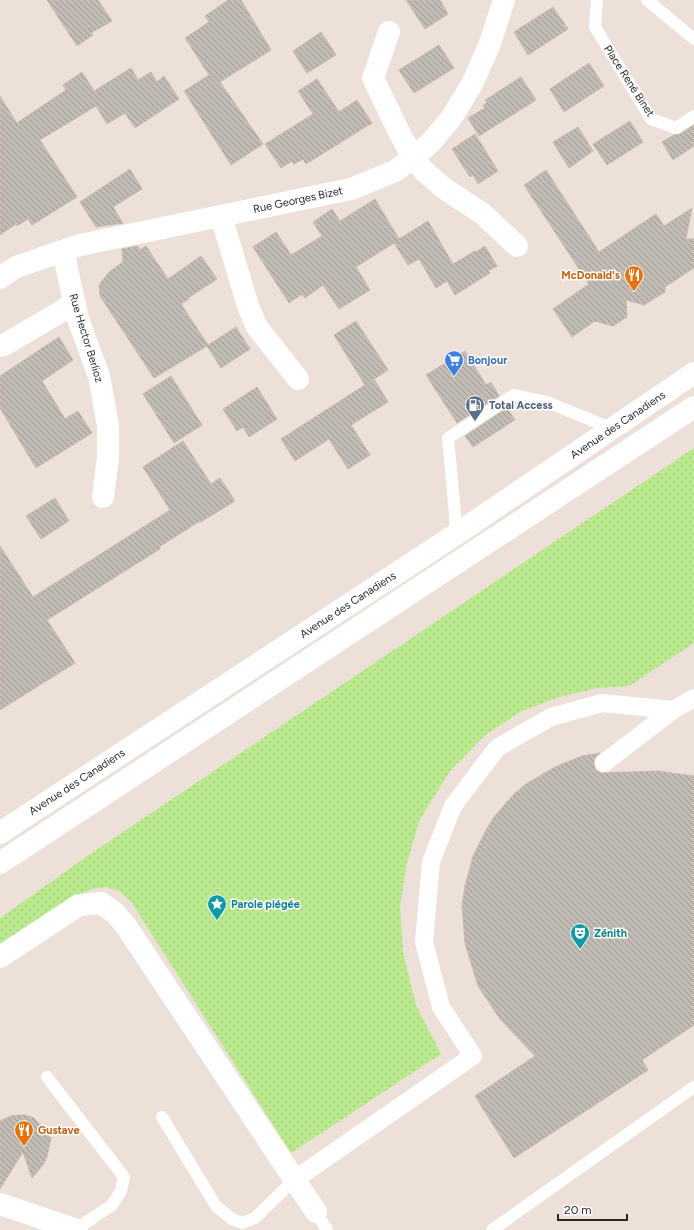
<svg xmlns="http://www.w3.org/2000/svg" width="694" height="1230" viewBox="0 0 694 1230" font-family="Figtree,sans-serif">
<defs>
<pattern id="grass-dots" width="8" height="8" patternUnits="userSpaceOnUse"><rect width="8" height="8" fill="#bbe98e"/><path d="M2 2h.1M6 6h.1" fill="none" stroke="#a1c87a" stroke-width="1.8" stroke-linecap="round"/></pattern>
<pattern id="building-back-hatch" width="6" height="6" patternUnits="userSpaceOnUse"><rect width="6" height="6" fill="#c3bcb4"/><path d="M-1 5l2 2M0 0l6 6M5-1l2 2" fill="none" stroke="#9e9992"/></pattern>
</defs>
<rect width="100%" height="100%" fill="#ece0d8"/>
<path fill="url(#grass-dots)" d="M 694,448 L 694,643 L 629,686 L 597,688 L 556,698 L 520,712 L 484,736 L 450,771 L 420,819 L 407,862 L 400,907 L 403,952 L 416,1005 L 441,1054 L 291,1153 L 132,903 L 119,891 L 105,887 L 91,889 L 74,899 L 0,947 L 0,918 L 86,857 Z"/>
<path fill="url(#building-back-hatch)" stroke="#c7bcb2" d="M 47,0 L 98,0 L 112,21 L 91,33 L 93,35 L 77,46 Z
M 228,0 L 241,0 L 271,50 L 220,82 L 263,144 L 231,165 L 184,91 L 209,75 L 185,38 L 209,22 L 205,16 Z
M 406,0 L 440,0 L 448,14 L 425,29 Z
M 553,7 L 568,29 L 528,55 L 514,32 Z
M 321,32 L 336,55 L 307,73 L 293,51 Z
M 439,45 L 454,68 L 414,93 L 399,70 Z
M 589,63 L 604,86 L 564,112 L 550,89 Z
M 131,68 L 138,80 L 151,72 L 157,82 L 164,76 L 179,99 L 135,128 L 125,113 L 107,124 L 96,106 L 40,140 L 77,197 L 32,225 L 28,219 L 17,226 L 16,224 L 0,235 L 0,96 L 17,123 L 66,90 L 63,85 L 82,72 L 94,91 Z
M 521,77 L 536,100 L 479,136 L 468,118 L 485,108 L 483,105 L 487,103 L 485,100 Z
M 317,79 L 339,112 L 357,100 L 372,123 L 306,164 L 303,159 L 294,164 L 292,161 L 281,168 L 265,144 L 313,114 L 298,91 Z
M 630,121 L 643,142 L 607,165 L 593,144 Z
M 694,125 L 694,146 L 673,160 L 662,142 L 674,135 L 680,134 Z
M 578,127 L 593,151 L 569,168 L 553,142 Z
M 475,134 L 498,171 L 478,184 L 473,175 L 470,177 L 452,149 Z
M 130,169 L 142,189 L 113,207 L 123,223 L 96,227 L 80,202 Z
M 546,170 L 599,252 L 656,214 L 664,226 L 692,208 L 686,239 L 694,239 L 694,268 L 665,287 L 665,292 L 644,305 L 626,300 L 627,317 L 613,326 L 595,321 L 572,337 L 553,309 L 589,284 L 524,185 Z
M 375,199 L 399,239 L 428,221 L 453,264 L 475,251 L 476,252 L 485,246 L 497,266 L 488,271 L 490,273 L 455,295 L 447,281 L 436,288 L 419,259 L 408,265 L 394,243 L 356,267 L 370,290 L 339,309 L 323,285 L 305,298 L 302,294 L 289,303 L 253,247 L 276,232 L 291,255 L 322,236 L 313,222 L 332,209 L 340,221 Z
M 138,246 L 140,250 L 146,246 L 168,279 L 201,256 L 217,279 L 188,298 L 189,299 L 181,304 L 208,345 L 236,327 L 250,349 L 221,368 L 207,346 L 154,378 L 100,296 L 99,285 L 109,272 L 123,262 L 122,249 Z
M 356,321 L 388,370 L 365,385 L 334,335 Z
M 59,337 L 73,360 L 42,381 L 65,419 L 78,411 L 92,433 L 36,468 L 0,408 L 0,376 Z
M 465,351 L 486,385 L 491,382 L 499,396 L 457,423 L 426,375 Z
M 171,376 L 202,425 L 174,443 L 143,394 Z
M 374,379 L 388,402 L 351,425 L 370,455 L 348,469 L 329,439 L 295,461 L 281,439 Z
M 257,387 L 277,419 L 249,437 L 243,427 L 237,431 L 223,409 Z
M 507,408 L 515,420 L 473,447 L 465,436 Z
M 183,441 L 211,484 L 220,478 L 235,501 L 201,522 L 200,521 L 159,547 L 160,549 L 47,620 L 75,663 L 0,710 L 0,546 L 33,597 L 170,510 L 143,467 Z
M 55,498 L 69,521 L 41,539 L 26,516 Z
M 600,753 L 594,759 L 594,764 L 595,769 L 600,773 L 658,771 L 694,776 L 694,1025 L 642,1060 L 648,1070 L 514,1158 L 475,1096 L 535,1056 L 500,1019 L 478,986 L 465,943 L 462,905 L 465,886 L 473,856 L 486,830 L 494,817 L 514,794 L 526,784 L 555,767 L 582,756 Z
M 18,1115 L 25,1115 L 34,1118 L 51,1138 L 47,1157 L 43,1165 L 32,1178 L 23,1152 L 0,1189 L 0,1121 L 11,1116 Z"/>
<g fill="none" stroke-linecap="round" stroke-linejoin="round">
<path stroke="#fff" stroke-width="12" d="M 597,0 L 595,27 L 651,119 L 676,128 L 694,116
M 647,0 L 694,39
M 455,535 L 455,514 L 448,438 L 514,395 L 547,402 L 613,429
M 47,1077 L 124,1177 L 121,1191 L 112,1205 L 76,1229
M 162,1117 L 216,1206 L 232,1219 L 242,1223 L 255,1218 L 294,1180
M 316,1212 L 327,1230
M 492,1230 L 694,1087"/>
<path stroke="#fff" stroke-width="18" d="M 604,763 L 673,710 L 694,698
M 294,1180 L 473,1056 L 441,1007 L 424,942 L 431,862 L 453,806 L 497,748 L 551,717 L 602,703 L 673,710"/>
<path stroke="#fff" stroke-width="22" d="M 389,32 L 373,78 L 400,134 L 413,158 L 424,171 L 445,189 L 483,214 L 517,246
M 221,216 L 248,306 L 257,327 L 298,379
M 63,251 L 78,319 L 99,376 L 108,426 L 108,458 L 103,497
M 0,278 L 16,267 L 80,245 L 351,189 L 395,171 L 413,158 L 432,141 L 452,117 L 472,84 L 489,46 L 504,0
M 0,346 L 6,344 L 75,303
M 0,957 L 79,905 L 101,903 L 115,913 L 126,926 L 316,1212
M 0,1204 L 77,1230"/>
<path stroke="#fff" stroke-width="22" d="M 0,833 L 455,535 L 694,373
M 0,863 L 694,407"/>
</g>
<defs>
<symbol id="restaurant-pin" viewBox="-11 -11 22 30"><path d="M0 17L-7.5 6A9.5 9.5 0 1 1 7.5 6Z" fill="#e8710a" stroke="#fff"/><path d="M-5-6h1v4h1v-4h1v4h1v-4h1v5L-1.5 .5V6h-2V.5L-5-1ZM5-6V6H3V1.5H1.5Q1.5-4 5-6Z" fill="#fff"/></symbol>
<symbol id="supermarket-pin" viewBox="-11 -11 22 30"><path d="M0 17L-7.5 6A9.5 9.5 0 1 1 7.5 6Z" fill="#3f7fe0" stroke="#fff"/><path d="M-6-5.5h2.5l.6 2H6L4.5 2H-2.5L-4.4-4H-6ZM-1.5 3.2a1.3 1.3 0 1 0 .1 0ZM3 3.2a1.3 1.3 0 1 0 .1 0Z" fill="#fff"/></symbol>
<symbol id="fuel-pin" viewBox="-11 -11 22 30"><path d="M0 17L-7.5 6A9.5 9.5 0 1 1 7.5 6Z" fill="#5c6f8a" stroke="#fff"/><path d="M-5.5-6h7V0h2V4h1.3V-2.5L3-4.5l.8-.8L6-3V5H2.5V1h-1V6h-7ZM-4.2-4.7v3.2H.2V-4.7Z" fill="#fff"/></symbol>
<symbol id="sight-pin" viewBox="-11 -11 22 30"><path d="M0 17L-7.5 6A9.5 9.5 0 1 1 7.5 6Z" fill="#0f9aa8" stroke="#fff"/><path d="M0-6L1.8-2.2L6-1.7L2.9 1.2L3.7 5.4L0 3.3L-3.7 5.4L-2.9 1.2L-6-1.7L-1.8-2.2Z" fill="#fff"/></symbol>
<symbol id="theatre-pin" viewBox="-11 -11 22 30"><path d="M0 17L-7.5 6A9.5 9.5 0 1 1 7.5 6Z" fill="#0f9aa8" stroke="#fff"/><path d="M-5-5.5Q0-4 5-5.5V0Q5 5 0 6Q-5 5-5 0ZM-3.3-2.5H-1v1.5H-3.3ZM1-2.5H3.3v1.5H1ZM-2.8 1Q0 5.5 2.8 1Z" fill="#fff"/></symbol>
</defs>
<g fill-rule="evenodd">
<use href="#restaurant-pin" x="623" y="264" width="22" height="30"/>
<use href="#supermarket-pin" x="443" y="349" width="22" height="30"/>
<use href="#fuel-pin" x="464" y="394" width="22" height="30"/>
<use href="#sight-pin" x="206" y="893" width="22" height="30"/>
<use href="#theatre-pin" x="569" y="922" width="22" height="30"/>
<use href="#restaurant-pin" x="13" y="1119" width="22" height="30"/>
</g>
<g text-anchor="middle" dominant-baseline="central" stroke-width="3" stroke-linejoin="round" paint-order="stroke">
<g font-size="11" fill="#282828" stroke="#fff">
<text transform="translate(629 81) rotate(57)">Place René Binet</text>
<text transform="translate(298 200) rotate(-12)">Rue Georges Bizet</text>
<text transform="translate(86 338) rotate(73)">Rue Hector Berlioz</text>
<text transform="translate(618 425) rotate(-34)">Avenue des Canadiens</text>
<text transform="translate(348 605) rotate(-33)">Avenue des Canadiens</text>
<text transform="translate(77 782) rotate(-33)">Avenue des Canadiens</text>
</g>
<g font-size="11" font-weight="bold" fill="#c56008" stroke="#fff" text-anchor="end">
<text x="620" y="275">McDonald's</text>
<text x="38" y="1130" text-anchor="start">Gustave</text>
</g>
<g font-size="11" font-weight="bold" fill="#366cbe" stroke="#fff" text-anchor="start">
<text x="468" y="360">Bonjour</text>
</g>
<g font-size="11" font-weight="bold" fill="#4e5e75" stroke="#fff" text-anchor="start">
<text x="489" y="405">Total Access</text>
</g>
<g font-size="11" font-weight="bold" fill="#0d838f" stroke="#fff" text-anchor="start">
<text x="231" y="904">Parole piégée</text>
<text x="594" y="933">Zénith</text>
</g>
</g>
<path d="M558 1214v6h69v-6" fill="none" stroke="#282828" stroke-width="2"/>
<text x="564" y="1214" font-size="12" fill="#282828" stroke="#ffffff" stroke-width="3" paint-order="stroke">20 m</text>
</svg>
